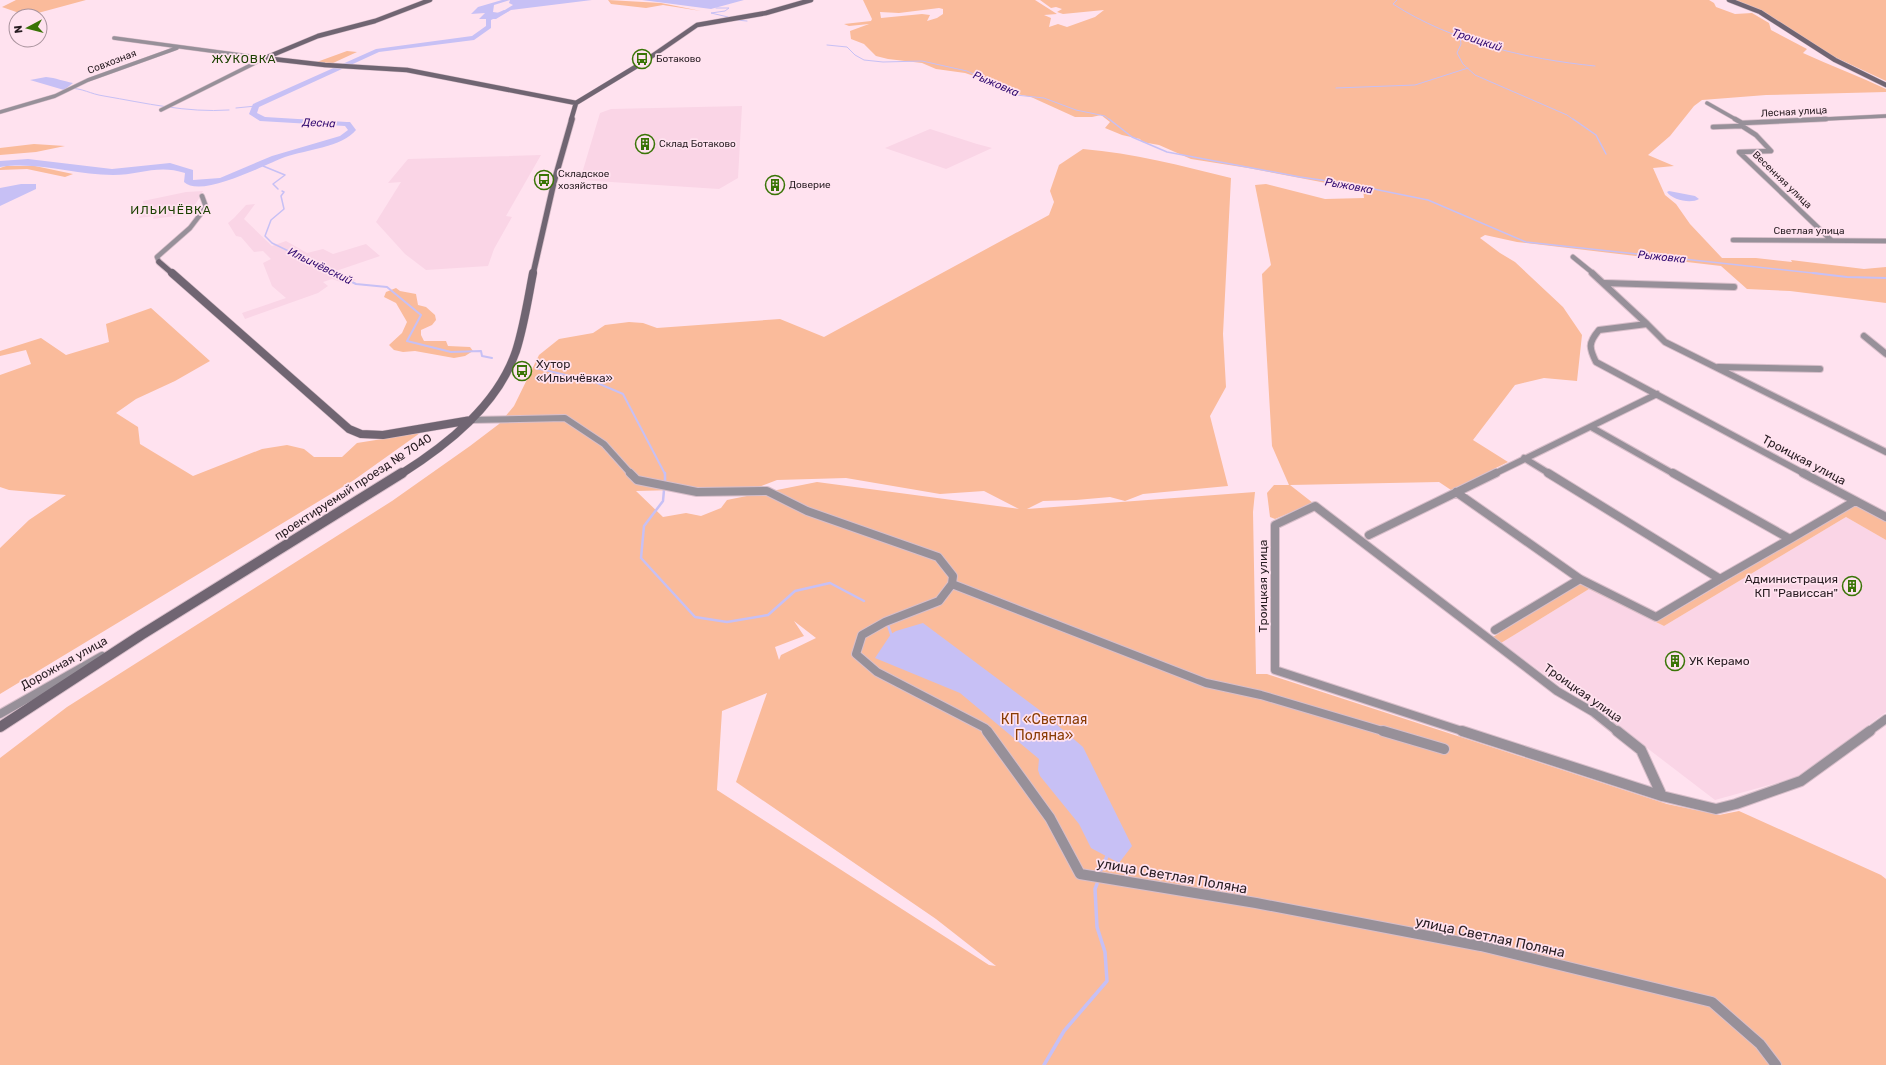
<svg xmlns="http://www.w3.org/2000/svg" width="1886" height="1065" viewBox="0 0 1886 1065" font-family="Rubik,sans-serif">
<rect width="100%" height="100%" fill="#ffe2ef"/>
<path fill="#fad5e6" d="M 742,106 L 738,178 L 719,189 L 580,180 L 600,113 L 611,109 Z
M 930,129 L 977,144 L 992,148 L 946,169 L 885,148 Z
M 541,155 L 506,216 L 512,217 L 494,249 L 488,266 L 426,270 L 405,254 L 376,222 L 401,182 L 388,183 L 408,159 Z
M 203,191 L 190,214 L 153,219 L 154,216 L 138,218 L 144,209 L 143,201 L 186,192 Z
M 255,204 L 244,219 L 272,246 L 286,241 L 307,253 L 323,249 L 333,254 L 366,244 L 380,256 L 336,271 L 356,280 L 347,284 L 332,279 L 323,282 L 328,286 L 318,293 L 245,319 L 242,313 L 286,298 L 272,286 L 263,263 L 271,259 L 263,251 L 254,252 L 241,237 L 236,236 L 228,223 L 234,218 L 246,205 Z
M 1846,517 L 1886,540 L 1886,712 L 1798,777 L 1715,800 L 1566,686 L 1562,687 L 1501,643 L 1589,589 L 1664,626 Z"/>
<path fill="#fabb9b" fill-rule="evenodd" d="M 16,0 L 86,0 L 38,13 L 22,14 L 2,7 Z
M 608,0 L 661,3 L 701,11 L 663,5 L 646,8 L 611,4 Z
M 863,0 L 1035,0 L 1057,14 L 1044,15 L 1051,18 L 1049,27 L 1058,24 L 1067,27 L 1095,17 L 1104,10 L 1063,14 L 1057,12 L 1062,9 L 1056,7 L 1051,8 L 1040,0 L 1709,0 L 1714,3 L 1716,7 L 1735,14 L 1752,13 L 1769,23 L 1771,30 L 1807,49 L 1803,53 C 1831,66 1859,76 1886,89 L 1886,92 L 1766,95 L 1702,100 L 1694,106 L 1670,136 L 1648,155 L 1674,166 L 1653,168 L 1665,195 L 1676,204 L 1690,224 L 1722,258 L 1756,258 L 1792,262 L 1791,260 L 1864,269 L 1886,267 L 1886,303 L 1790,291 L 1747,289 L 1721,266 L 1517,242 L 1485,235 L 1480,238 L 1500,253 L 1515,262 L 1563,307 L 1582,335 L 1577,381 L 1544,378 L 1515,385 L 1473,440 L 1508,462 L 1451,490 L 1439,482 L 1290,485 L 1313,503 L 1275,519 L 1270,517 L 1267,493 L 1274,485 L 1289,485 L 1272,446 L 1262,274 L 1271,265 L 1255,185 L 1266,184 L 1325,199 L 1364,198 L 1363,190 L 1248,168 L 1191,159 L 1159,145 L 1142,142 L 1140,139 L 1122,135 L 1105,128 L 1110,122 L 1101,115 L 1092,117 L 1075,117 L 1031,97 L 1012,93 L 1001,85 L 965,73 L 936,69 L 922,63 L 888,59 L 876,56 L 864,44 L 851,39 L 850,31 L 869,24 L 849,26 L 844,24 L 871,21 L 872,19 ZM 939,8 L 943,9 L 943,14 L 937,18 L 927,21 L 930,15 L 922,14 L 881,18 L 880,12 L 899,13 Z
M 1732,0 L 1886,0 L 1886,81 L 1826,53 L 1765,13 Z
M 347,51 L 357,52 L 333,63 L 314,63 Z
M 34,144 L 65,146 L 36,152 L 0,155 L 0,148 Z
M 1083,149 C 1133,153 1182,166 1231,178 L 1223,334 L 1226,387 L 1210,416 L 1228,486 L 1143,494 L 1125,501 L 1110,497 L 1076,500 L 1043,501 L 1027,509 L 1255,492 L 1253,512 L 1256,674 L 1267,674 L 1667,804 L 1719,815 L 1739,811 L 1881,875 L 1886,879 L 1886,1065 L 0,1065 L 0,758 L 67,707 L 392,501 L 470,446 L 499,424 L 514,406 L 539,355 L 559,339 L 593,333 L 605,325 L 629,322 L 643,323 L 657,328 L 780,319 L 824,337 L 1049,215 L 1054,202 L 1050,191 L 1059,165 ZM 846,478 L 940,494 L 984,491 L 1019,509 L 817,482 L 727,500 L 721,508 L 701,516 L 686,513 L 663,517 L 636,491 L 756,488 L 777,480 ZM 794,621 L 816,638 L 781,655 L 779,660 L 775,647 L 804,636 ZM 767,693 L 736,782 L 936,919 L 996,966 L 989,965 L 717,790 L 722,711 Z
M 6,166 L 35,166 L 73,174 L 65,177 L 27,169 L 0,170 L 0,168 Z
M 396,288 L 400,291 L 416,294 L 418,305 L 426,307 L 435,315 L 436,320 L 432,325 L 421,330 L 421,335 L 424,341 L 446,341 L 448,346 L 470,347 L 473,351 L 465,356 L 454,358 L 415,351 L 403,352 L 394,350 L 389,345 L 402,333 L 407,322 L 396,303 L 384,297 L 386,292 Z
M 151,308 L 210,361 L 175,381 L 136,399 L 116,413 L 138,427 L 140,444 L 193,476 L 262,449 L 287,445 L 304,449 L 314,457 L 342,457 L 357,443 L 420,433 L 354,480 L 0,694 L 0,548 L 29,520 L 66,495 L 9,490 L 0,487 L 0,375 L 31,364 L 26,350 L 0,356 L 0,351 L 41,338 L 66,355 L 109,342 L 106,324 Z
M 1855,505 L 1861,506 L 1886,520 L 1886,540 L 1846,517 L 1664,626 L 1589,589 L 1501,643 L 1493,637 L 1577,584 L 1587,585 L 1658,621 Z"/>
<path fill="#c7c0f5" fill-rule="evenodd" d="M 502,0 L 592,0 L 511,10 L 496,19 L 479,19 L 485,13 L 471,14 L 478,7 ZM 510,0 L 509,3 L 513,5 L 500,13 L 493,12 L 494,5 Z
M 642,0 L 744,0 L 711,9 Z
M 46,77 C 56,78 63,81 73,83 L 64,90 L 30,80 Z
M 21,184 L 36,184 L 36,189 L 0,206 L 0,188 Z
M 1669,191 L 1695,196 L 1699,199 C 1691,204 1672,200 1667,192 Z
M 923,623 L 1042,712 L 1083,747 L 1132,846 L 1119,863 L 1091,848 L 1079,824 L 1040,776 L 1038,770 L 1039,759 L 960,693 L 875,658 L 891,634 L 896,631 Z"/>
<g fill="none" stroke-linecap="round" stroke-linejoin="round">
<path stroke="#c7c0f5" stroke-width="1" d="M 1397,0 L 1393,4 C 1452,42 1526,59 1595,66
M 716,8 L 729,8 L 725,11 L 711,13 L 728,17
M 736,20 L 747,21
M 1460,36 L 1461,44 L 1457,53 L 1463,64 L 1475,75 L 1567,115 L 1574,120
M 827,45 L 847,47 L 855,55 L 864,60 L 883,62 L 922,61 L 967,71 L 1016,95 L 1044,98 L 1076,110 L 1105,116 L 1110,120
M 68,88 C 83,88 90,94 104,96 C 145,103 187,113 229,110
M 1336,88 L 1415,85 L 1468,68
M 236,108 L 256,106"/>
<path stroke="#c7c0f5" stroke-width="1.5" d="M 1109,119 L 1132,137 L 1167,152 L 1300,177 L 1349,184 L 1428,200 L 1526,242 L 1822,274
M 1573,119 L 1596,135 L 1606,154
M 263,164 L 263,166 L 285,175 L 273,184 L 278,189
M 282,191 L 284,192 L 281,196 L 284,209 L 271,220 L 265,236 L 272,243 L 336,274"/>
<path stroke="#c7c0f5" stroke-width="2" d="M 334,273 L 356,284 L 387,287 L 421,315 L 407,341 L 451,352 L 481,351 L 482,356 L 492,358
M 1813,273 L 1847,277 L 1886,278
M 536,368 L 595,382 L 623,394 L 665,474"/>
<path stroke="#c7c0f5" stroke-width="2.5" d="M 665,473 L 665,482
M 664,490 L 663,501 L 644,526 L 641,558 L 695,617 L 727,622 L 768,615 L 795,591 L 830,583 L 864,601
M 888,625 L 891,634"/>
<path stroke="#c7c0f5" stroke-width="3.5" d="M 1101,870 L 1107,856
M 1044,1065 L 1064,1031 L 1107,981 L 1105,952 L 1097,927 L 1095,889 L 1097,884"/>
<path fill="#c7c0f5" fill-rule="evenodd" d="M 504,10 L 509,11 L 491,20 L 491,28 L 474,40 L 379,52 L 259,107 L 257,113 L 265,117 L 347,122 L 350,122 L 356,130 C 342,147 306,150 285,157 C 266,164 201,199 184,182 L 185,173 C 158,164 140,175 113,175 C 74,175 39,161 0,167 L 0,161 L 28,159 L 112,169 L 170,163 L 193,170 L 193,180 L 220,178 L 272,156 L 340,136 L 348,130 L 345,126 L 260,121 L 249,114 L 253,104 L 376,49 L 472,36 L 486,26 L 486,18 Z"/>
<defs>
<path id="street-far4" d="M 114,38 L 264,58
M 1707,103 L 1737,120
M 161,110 L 263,59
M 0,112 L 55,96 L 88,80 L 177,48
M 1805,120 L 1886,116"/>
<path id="street-far3" d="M 1735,119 L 1742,123 L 1826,119
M 1713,127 L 1742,126 L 1756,135 L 1771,151 L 1739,152 L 1831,240
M 1733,240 L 1886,241
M 1573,257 L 1594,274
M 159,262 L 157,257 L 190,228 L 206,207 L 202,196"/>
<path id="street-far2" d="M 1592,273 L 1647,324
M 1604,283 L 1734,287
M 1864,336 L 1886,354
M 1718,367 L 1820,369
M 471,420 L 565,418 L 604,444 L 631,474
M 1591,427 L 1674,474
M 1524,458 L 1550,474
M 1494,474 L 1657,394
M 1805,474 L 1596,362 C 1589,348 1588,343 1599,330 L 1647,324 L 1665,342 L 1886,452"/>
<path id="street-far1" d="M 630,473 L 637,480 L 697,492 L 767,491 L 807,511 L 938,557 L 953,576 L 952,584 L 939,601 L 885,622 L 862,635 L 856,654 L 877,672 L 985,728 L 988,732
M 1673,473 L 1790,539 L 1720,579
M 1803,473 L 1886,517
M 1456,492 L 1580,579 L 1656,617 L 1720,579 L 1548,473
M 1369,535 L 1496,473
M 1790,539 L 1855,501
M 952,584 L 1206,683 L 1261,695 L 1386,732
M 1495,630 L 1580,579
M 0,714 L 102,656
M 1465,732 L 1275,670 L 1275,525 L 1315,506 L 1557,691 L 1593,712 L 1618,732
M 1868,732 L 1886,719"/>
<path id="street" d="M 987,731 L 1050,818 L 1080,874 L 1256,903 L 1481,946 L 1712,1002 L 1760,1044 L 1776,1065
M 1383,731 L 1444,749
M 1462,731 L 1662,796 L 1641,750 L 1617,731
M 1662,796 L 1716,809 L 1736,804 L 1801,781 L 1870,731"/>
<path id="secondary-far3" d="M 1729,0 L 1760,12 L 1835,60 L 1886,85
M 264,58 L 325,65 L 407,70 L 576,103
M 265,58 L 318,36 L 375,21 L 430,0
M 576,103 L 642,63 L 697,25 L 766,13 L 811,0
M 571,120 L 576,103"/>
<path id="secondary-far2" d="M 159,262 L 173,274
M 533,274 L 554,182 L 572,119"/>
<path id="secondary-far1" d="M 172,273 L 349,429 L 361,434 L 383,435 L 471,420
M 401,474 C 447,445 498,405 516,351 C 524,326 528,299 533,273"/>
<path id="secondary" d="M 0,727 L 141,635 L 402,473"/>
</defs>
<use href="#street-far4" stroke="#d8beca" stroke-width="4.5"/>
<use href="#street-far3" stroke="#d8beca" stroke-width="6"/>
<use href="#street-far2" stroke="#d8beca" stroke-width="8"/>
<use href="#street-far1" stroke="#d8beca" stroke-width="10"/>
<use href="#street" stroke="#d8beca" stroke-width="12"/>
<use href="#secondary-far3" stroke="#d8beca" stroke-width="5.5"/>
<use href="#secondary-far2" stroke="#d8beca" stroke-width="7"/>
<use href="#secondary-far1" stroke="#d8beca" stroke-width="9"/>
<use href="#secondary" stroke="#d8beca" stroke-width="12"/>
<use href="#street-far4" stroke="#979099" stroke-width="3.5"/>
<use href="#street-far3" stroke="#979099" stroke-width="4.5"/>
<use href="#street-far2" stroke="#979099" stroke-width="6"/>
<use href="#street-far1" stroke="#979099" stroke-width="8"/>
<use href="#street" stroke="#979099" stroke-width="10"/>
<use href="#secondary-far3" stroke="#706572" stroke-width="4.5"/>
<use href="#secondary-far2" stroke="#706572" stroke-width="5.5"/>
<use href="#secondary-far1" stroke="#706572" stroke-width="8"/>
<use href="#secondary" stroke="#706572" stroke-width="10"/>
</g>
<defs>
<symbol id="bus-ring" viewBox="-11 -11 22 22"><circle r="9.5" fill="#ffe2ef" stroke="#397406" stroke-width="1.5"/><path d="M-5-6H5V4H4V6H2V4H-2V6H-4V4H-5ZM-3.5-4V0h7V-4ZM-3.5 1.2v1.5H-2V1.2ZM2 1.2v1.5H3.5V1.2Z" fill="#397406"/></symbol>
<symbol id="building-ring" viewBox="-11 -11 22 22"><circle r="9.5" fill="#ffe2ef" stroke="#397406" stroke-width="1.5"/><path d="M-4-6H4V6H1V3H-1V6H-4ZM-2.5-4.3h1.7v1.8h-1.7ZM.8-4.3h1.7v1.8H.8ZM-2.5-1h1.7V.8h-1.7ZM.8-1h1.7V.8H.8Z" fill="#397406"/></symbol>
</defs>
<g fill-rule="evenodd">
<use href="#bus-ring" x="631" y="48" width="22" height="22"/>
<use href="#building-ring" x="634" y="133" width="22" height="22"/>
<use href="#bus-ring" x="533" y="169" width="22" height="22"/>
<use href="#building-ring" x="764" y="174" width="22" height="22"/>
<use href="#bus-ring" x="511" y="360" width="22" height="22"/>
<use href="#building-ring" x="1841" y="575" width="22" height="22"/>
<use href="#building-ring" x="1664" y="650" width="22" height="22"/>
</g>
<g text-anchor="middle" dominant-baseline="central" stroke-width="3.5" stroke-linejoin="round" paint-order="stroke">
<g font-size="10" fill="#271c21" stroke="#ffe2ef" text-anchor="start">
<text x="656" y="59">Ботаково</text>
<text x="659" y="144">Склад Ботаково</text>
<text x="558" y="174">Складское<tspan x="558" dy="12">хозяйство</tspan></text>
<text x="789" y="185">Доверие</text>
</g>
<g font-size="10" fill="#271c21" stroke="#ffe2ef">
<text transform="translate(112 62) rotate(-21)">Совхозная</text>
<text transform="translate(1794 112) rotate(-3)">Лесная улица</text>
<text transform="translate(1782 180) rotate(44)">Весенняя улица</text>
<text x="1809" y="231">Светлая улица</text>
</g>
<g font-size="11" font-style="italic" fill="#310a70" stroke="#ffe2ef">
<text transform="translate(1477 40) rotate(18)">Троицкий</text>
<text transform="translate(996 84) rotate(23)">Рыжовка</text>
<text transform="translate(319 123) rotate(3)">Десна</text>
<text transform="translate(1349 186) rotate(10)">Рыжовка</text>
<text transform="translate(1662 257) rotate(6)">Рыжовка</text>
<text transform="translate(320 266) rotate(26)">Ильичёвский</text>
</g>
<g font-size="12" letter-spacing="1" fill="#1b4000" stroke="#ffe2ef">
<text x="244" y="59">ЖУКОВКА</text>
<text x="171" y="210">ИЛЬИЧЁВКА</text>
</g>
<g font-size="12" fill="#271c21" stroke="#ffe2ef" text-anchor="start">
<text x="536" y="364">Хутор<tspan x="536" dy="14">«Ильичёвка»</tspan></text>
<text x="1838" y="579" text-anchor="end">Администрация<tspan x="1838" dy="14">КП "Рависсан"</tspan></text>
<text x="1689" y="661">УК Керамо</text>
</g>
<g font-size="12" fill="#271c21" stroke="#ffe2ef">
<text transform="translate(1804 460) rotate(28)">Троицкая улица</text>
<text transform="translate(353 487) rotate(-33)">проектируемый проезд № 7040</text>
<text transform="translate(1263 586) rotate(-90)">Троицкая улица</text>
<text transform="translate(64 663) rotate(-29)">Дорожная улица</text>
<text transform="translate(1583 693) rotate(35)">Троицкая улица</text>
</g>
<g font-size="14" fill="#8a3c03" stroke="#ffe2ef">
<text x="1044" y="719">КП «Светлая<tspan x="1044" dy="16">Поляна»</tspan></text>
</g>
<g font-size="14" fill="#271c21" stroke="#ffe2ef">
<text transform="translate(1172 876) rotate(10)">улица Светлая Поляна</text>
<text transform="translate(1490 937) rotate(12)">улица Светлая Поляна</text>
</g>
</g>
<g transform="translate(28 28) rotate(263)"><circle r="19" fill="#ffe2ef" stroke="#a9939d"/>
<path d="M0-3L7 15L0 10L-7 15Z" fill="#397406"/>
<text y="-6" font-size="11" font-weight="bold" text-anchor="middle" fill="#271c21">N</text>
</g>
</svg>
